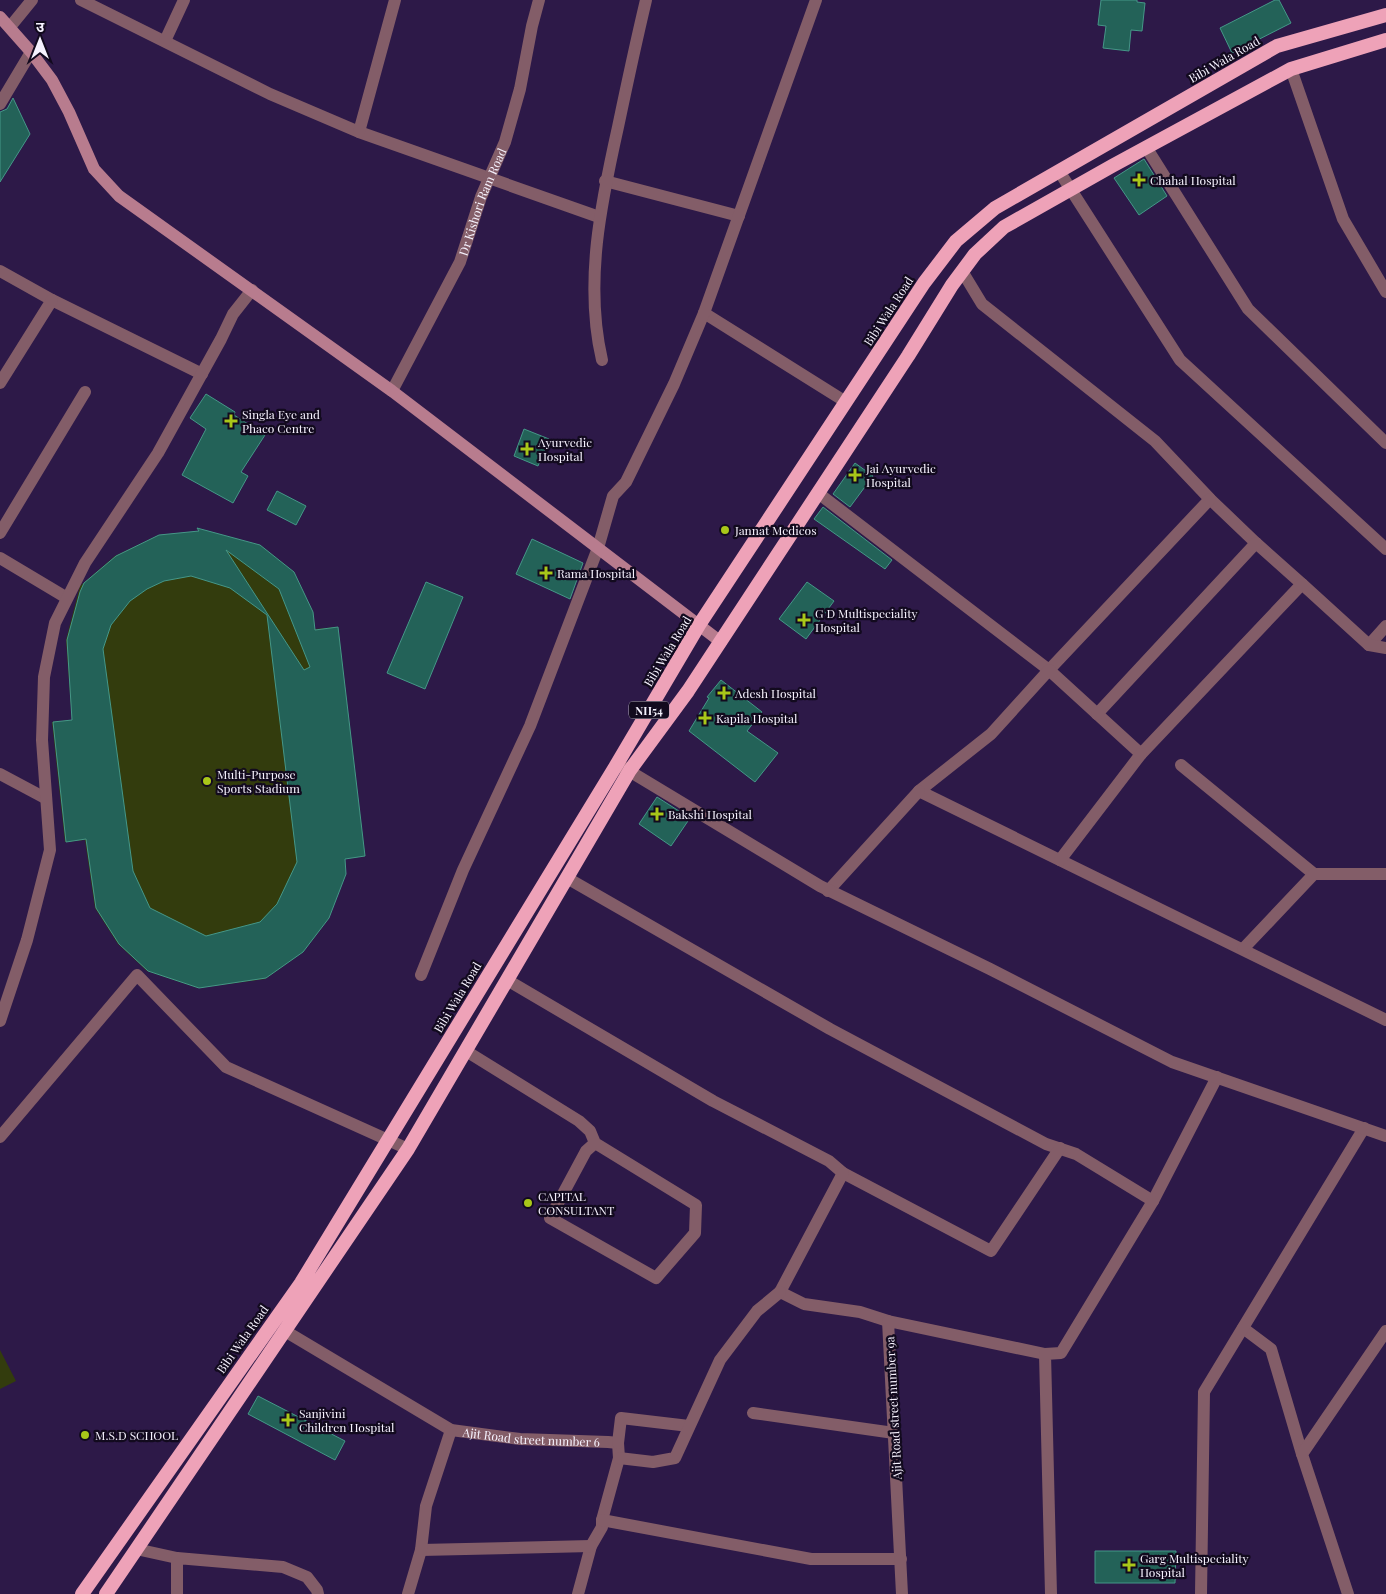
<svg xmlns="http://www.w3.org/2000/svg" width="1386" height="1594" viewBox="0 0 1386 1594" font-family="'Playfair Display','Noto Sans Devanagari',serif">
<rect width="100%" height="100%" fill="#2d1948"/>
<path fill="#333c0d" d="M 206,531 L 260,545 L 294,572 L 313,612 L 315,629 L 338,627 L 365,856 L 345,859 L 329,918 L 303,952 L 265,979 L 198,988 L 147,971 L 118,944 L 95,908 L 85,840 L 65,842 L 52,722 L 72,720 L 66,640 L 80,586 L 115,556 L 159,535 Z
M 0,1350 L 16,1381 L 0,1389 Z"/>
<path fill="#236258" stroke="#459788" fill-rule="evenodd" d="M 1101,0 L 1137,0 L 1137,2 L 1145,3 L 1142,31 L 1131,30 L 1129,51 L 1103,48 L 1106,26 L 1098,25 Z
M 1275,0 L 1279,0 L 1291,23 L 1232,53 L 1220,28 Z
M 13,98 L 30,134 L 0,182 L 0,112 L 7,109 Z
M 1144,159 L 1167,196 L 1139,215 L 1114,178 Z
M 206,394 L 235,412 L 234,415 L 265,435 L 241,472 L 248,476 L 233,503 L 182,475 L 206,429 L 190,418 Z
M 524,429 L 549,439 L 538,466 L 514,456 Z
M 855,463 L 873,476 L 850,507 L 833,494 Z
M 277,491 L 306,506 L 296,525 L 267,510 Z
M 823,507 L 892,560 L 885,569 L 814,519 Z
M 197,528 L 260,545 L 294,572 L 313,612 L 315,630 L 338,627 L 365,856 L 345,859 L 346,874 L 329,918 L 303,952 L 266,978 L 199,988 L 148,971 L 119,944 L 96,908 L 86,839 L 66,842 L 53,722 L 72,720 L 67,640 L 80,592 L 84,583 L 116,556 L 159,535 L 199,531 ZM 226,550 L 279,589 L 310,667 L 304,670 ZM 191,576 L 230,588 L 267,615 L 297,862 L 277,904 L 260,922 L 206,936 L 150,908 L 133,871 L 103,649 L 111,625 L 130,601 L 147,589 L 164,581 Z
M 532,539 L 583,563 L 570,599 L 516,574 Z
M 426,582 L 463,597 L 425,689 L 387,673 Z
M 807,582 L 834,601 L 806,639 L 779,619 Z
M 721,680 L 762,712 L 747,731 L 778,753 L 755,782 L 689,731 L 709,698 L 707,697 Z
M 657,797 L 690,818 L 671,846 L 639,824 Z
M 258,1396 L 345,1441 L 335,1460 L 248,1414 Z
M 1095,1551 L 1176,1551 L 1175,1583 L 1095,1583 Z"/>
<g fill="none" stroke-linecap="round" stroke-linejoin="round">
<g stroke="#835d68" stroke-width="12">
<path d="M 81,0 L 270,94 L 359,132 L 599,217"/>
<path d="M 10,27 L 32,0"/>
<path d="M 165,41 L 184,0"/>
<path d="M 1291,69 L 1343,219 L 1386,292"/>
<path d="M 0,104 L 31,52"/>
<path d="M 359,132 L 395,0"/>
<path d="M 1146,147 L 1248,309 L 1386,443"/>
<path d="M 1059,171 L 1180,360 L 1386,549"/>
<path d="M 605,181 L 739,216"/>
<path d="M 0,271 L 52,300 L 202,374"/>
<path d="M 962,271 L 982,304 L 1155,441 L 1210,499 L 1256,543 L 1302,584"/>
<path d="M 704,313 L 846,402"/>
<path d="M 602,360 C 584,283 601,203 618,127 C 627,84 636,42 646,0"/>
<path d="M 0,383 L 52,300"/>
<path d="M 818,493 L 1049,670 L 1210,499"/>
<path d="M 0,533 L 85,392"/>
<path d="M 0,558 L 67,598"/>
<path d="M 1369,645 L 1386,626"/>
<path d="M 1386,648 L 1369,645 L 1302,584 L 1141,754 L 1049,670 L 991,734 L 919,791 L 1386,1020"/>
<path d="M 1097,714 L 1256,543"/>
<path d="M 1181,765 L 1314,874"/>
<path d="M 0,774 L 45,798"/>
<path d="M 1060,860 L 1141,754"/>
<path d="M 567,878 L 830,1029 L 1046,1144 L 1076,1154 L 1153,1201"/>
<path d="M 828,891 L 919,791"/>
<path d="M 1243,949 L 1314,874 L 1386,874"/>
<path d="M 421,975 L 463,870 L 530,726 L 598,548 L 613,496 L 626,482 L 674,384 L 704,313 L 816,0"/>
<path d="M 507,980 L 713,1101 L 829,1161 L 843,1173 L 991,1251 L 1060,1148"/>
<path d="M 0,1021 L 27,940 L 50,850 L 42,740 L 44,677 L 55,623 L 85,563 L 158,453 L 221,339 L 233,314 L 252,290"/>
<path d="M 466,1051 L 579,1121 L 590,1131 L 595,1143 L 586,1151 L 550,1218 L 656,1278 L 695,1233 L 696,1205 L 595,1143"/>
<path d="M 0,1137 L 137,975 L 226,1067 L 408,1149"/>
<path d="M 843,1173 L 780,1292 L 804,1304 L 860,1312 L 888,1321"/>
<path d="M 1243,1328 L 1271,1349 L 1302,1454"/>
<path id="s1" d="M 285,1331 L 451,1430 L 520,1439 L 608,1442 L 618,1443 L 619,1458 L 602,1520 L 602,1527 L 591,1546 L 578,1594"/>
<path d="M 753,1413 L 894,1433"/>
<path d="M 618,1443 L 621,1418 L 689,1426"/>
<path d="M 619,1458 L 653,1462 L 675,1458 L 720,1360 L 757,1311 L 780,1292"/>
<path d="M 602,1520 L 811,1559 L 901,1559"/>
<path d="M 136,1549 L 177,1558"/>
<path d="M 421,1550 L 591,1546"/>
<path d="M 177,1594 L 177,1558 L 283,1567 L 307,1577 L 317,1590 L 318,1594"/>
<path d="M 408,1594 L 421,1550 L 426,1506 L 451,1430"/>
<path d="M 902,1594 L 888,1321 L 1045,1354"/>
<path d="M 1051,1594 L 1045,1354 L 1061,1353 L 1153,1201 L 1217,1077"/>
<path d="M 1201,1594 L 1204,1392 L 1364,1128"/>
<path d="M 1348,1594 L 1302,1454 L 1386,1331"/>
</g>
<g stroke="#835d68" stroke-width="12">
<path id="s2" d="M 392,391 L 460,262 L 481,197 L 505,142 L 520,89 L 532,26 L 539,0"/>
<path d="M 621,766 L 820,886 L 990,969 L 1172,1062 L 1386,1136"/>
</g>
<path stroke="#b87c8e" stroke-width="12" d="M 0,17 L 31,52 L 52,80 L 69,112 L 94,169 L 119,196 L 392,391 L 721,642"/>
<path stroke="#eea2b8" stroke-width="14" d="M 82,1594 L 301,1283 L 617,764 L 699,625 L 924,283 L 956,241 L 995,208 L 1277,46 L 1386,15
M 106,1594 L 408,1149 L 630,770 L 688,691 L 908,356 L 952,285 L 975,254 L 1004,227 L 1112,166 L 1291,69 L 1386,40"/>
</g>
<g fill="#a9c719" stroke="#120a1e" stroke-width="2">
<path d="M1136.5 172.5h5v5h5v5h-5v5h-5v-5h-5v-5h5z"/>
<path d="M228.5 413.5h5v5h5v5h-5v5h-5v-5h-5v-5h5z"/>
<path d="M524.5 441.5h5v5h5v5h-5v5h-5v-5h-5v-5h5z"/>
<path d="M852.5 467.5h5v5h5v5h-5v5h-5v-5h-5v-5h5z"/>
<circle cx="725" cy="530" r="5"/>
<path d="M543.5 565.5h5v5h5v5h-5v5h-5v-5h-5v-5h5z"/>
<path d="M801.5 612.5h5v5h5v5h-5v5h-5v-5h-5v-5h5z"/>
<path d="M721.5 685.5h5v5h5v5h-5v5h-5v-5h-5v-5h5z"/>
<path d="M702.5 710.5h5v5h5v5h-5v5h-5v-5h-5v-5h5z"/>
<circle cx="207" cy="781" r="5"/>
<path d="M654.5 806.5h5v5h5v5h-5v5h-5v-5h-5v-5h5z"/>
<circle cx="528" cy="1203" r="5"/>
<path d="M285.5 1412.5h5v5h5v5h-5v5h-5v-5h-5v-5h5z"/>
<circle cx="85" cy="1435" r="5"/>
<path d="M1126.5 1557.5h5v5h5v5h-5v5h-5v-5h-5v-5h5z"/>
</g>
<g text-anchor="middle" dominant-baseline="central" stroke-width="4.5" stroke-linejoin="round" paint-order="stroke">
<rect fill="#120a1e" stroke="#b2acbb" stroke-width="1" x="629" y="701.5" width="40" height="17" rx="4"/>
<g font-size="11" font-weight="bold" fill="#f6f2fe">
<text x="649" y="710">NH54</text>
</g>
<g font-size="12" fill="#f6f2fe" stroke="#120a1e">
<text transform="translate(1224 59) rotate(-30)">Bibi Wala Road</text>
<text stroke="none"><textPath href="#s2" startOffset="210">Dr Kishori Ram Road</textPath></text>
<text transform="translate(888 311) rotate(-57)">Bibi Wala Road</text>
<text transform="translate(667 651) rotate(-59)">Bibi Wala Road</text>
<text transform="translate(457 997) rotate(-59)">Bibi Wala Road</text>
<text transform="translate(242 1339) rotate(-55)">Bibi Wala Road</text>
<text transform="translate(893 1408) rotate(-93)">Ajit Road street number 9a</text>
<text stroke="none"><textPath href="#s1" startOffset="274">Ajit Road street number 6</textPath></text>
</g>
<g font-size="12" fill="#f6f2fe" stroke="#120a1e" text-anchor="start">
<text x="1150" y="180">Chahal Hospital</text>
<text x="242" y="414">Singla Eye and<tspan x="242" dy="14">Phaco Centre</tspan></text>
<text x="538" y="442">Ayurvedic<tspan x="538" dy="14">Hospital</tspan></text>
<text x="866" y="468">Jai Ayurvedic<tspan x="866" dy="14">Hospital</tspan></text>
<text x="735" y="530">Jannat Medicos</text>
<text x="557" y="573">Rama Hospital</text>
<text x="815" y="613">G D Multispeciality<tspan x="815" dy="14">Hospital</tspan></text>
<text x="735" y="693">Adesh Hospital</text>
<text x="716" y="718">Kapila Hospital</text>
<text x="217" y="774">Multi-Purpose<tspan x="217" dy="14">Sports Stadium</tspan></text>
<text x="668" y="814">Bakshi Hospital</text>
<text x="538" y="1196">CAPITAL<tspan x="538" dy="14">CONSULTANT</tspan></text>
<text x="299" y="1413">Sanjivini<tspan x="299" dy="14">Children Hospital</tspan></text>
<text x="95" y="1435">M.S.D SCHOOL</text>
<text x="1140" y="1558">Garg Multispeciality<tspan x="1140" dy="14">Hospital</tspan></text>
</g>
</g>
<g transform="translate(40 40)" stroke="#120a1e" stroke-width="4" paint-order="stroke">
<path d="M0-4L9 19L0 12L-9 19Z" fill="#f6f2fe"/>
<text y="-8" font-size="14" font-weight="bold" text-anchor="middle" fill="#f6f2fe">उ</text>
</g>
</svg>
